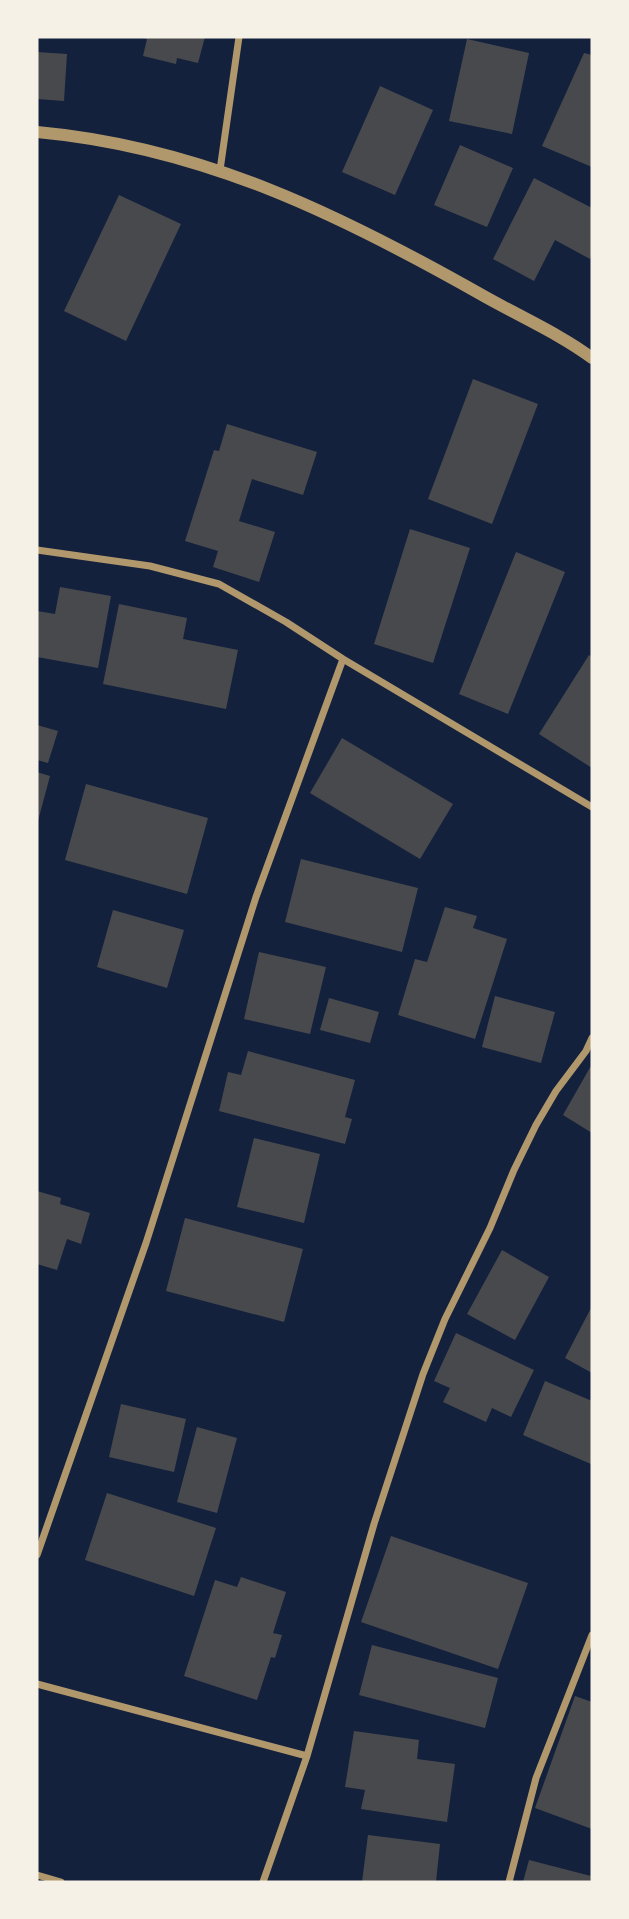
<svg xmlns="http://www.w3.org/2000/svg" width="629" height="1919" viewBox="0 0 629 1919" font-family="'Fira Sans Condensed',sans-serif">
<rect width="100%" height="100%" fill="#14213d"/>
<path fill="#48494c" d="M 142,37 L 205,37 L 198,63 L 177,58 L 176,64 L 143,56 L 147,39 Z
M 467,39 L 529,53 L 512,134 L 449,121 Z
M 37,52 L 67,54 L 64,101 L 37,99 Z
M 584,53 L 592,55 L 592,167 L 542,146 Z
M 380,86 L 433,110 L 395,195 L 342,172 Z
M 460,145 L 513,168 L 487,227 L 434,205 Z
M 534,178 L 592,208 L 592,254 L 590,259 L 555,240 L 534,281 L 493,259 Z
M 119,195 L 181,224 L 126,341 L 64,311 Z
M 473,379 L 538,404 L 492,524 L 428,499 Z
M 227,424 L 317,452 L 303,495 L 252,479 L 239,521 L 275,532 L 259,582 L 213,567 L 218,551 L 185,541 L 214,450 L 219,451 Z
M 410,529 L 470,548 L 433,663 L 374,644 Z
M 516,552 L 565,572 L 508,714 L 459,694 Z
M 60,587 L 111,596 L 98,668 L 37,657 L 37,611 L 55,614 Z
M 119,604 L 187,618 L 183,639 L 238,650 L 226,709 L 103,684 Z
M 589,655 L 592,657 L 592,768 L 539,734 Z
M 37,725 L 58,731 L 48,763 L 37,760 Z
M 342,738 L 453,804 L 420,859 L 310,793 Z
M 37,772 L 50,776 L 38,821 L 37,821 Z
M 86,784 L 208,818 L 187,894 L 65,860 Z
M 301,859 L 418,888 L 402,952 L 285,922 Z
M 445,907 L 477,916 L 473,928 L 507,939 L 475,1039 L 398,1015 L 415,959 L 427,962 Z
M 113,910 L 184,930 L 167,988 L 97,967 Z
M 259,952 L 326,967 L 310,1034 L 244,1019 Z
M 495,996 L 555,1012 L 541,1063 L 482,1047 Z
M 329,998 L 379,1012 L 370,1043 L 320,1030 Z
M 248,1051 L 355,1080 L 345,1117 L 352,1119 L 345,1144 L 219,1111 L 228,1072 L 241,1075 Z
M 592,1064 L 592,1133 L 563,1115 Z
M 254,1138 L 320,1154 L 304,1223 L 237,1207 Z
M 37,1191 L 61,1198 L 60,1204 L 90,1213 L 81,1244 L 67,1239 L 57,1270 L 37,1264 Z
M 185,1218 L 303,1249 L 284,1322 L 166,1291 Z
M 502,1250 L 549,1277 L 515,1340 L 467,1314 Z
M 592,1306 L 592,1373 L 565,1358 Z
M 456,1333 L 534,1370 L 511,1417 L 492,1408 L 486,1422 L 443,1402 L 450,1388 L 434,1381 Z
M 545,1381 L 592,1401 L 591,1464 L 523,1435 Z
M 121,1404 L 186,1419 L 174,1472 L 109,1457 Z
M 197,1427 L 237,1438 L 217,1513 L 177,1502 Z
M 107,1493 L 216,1528 L 194,1596 L 85,1560 Z
M 391,1536 L 528,1583 L 498,1669 L 361,1622 Z
M 241,1577 L 286,1592 L 273,1633 L 282,1635 L 275,1658 L 271,1657 L 257,1700 L 184,1676 L 215,1580 L 237,1587 Z
M 372,1645 L 498,1678 L 485,1728 L 359,1695 Z
M 575,1696 L 592,1702 L 592,1829 L 535,1808 Z
M 354,1731 L 419,1740 L 417,1759 L 455,1764 L 447,1822 L 361,1809 L 365,1790 L 345,1787 Z
M 368,1835 L 440,1844 L 436,1882 L 362,1882 Z
M 529,1860 L 591,1876 L 590,1882 L 523,1882 Z"/>
<g fill="none" stroke-linecap="round" stroke-linejoin="round">
<path stroke="#b1986c" stroke-width="7" d="M 220,170 L 239,37
M 37,550 L 150,566 L 219,584 L 286,622 L 343,659 L 592,807
M 37,1555 L 146,1243 L 256,897 L 343,659
M 37,1684 L 307,1756
M 37,1875 L 61,1882
M 263,1882 L 307,1756 L 374,1524 L 423,1374 L 445,1319 L 490,1228 L 514,1170 L 536,1125 L 556,1091 L 586,1051 L 592,1038
M 509,1882 L 536,1778 L 592,1635"/>
<path stroke="#b1986c" stroke-width="12" d="M 37,132 C 202,147 339,214 482,295 C 517,315 560,334 592,358"/>
</g>
<rect width="629" height="1919" fill="none" stroke="#f6f1e7" stroke-width="77"/>
</svg>
